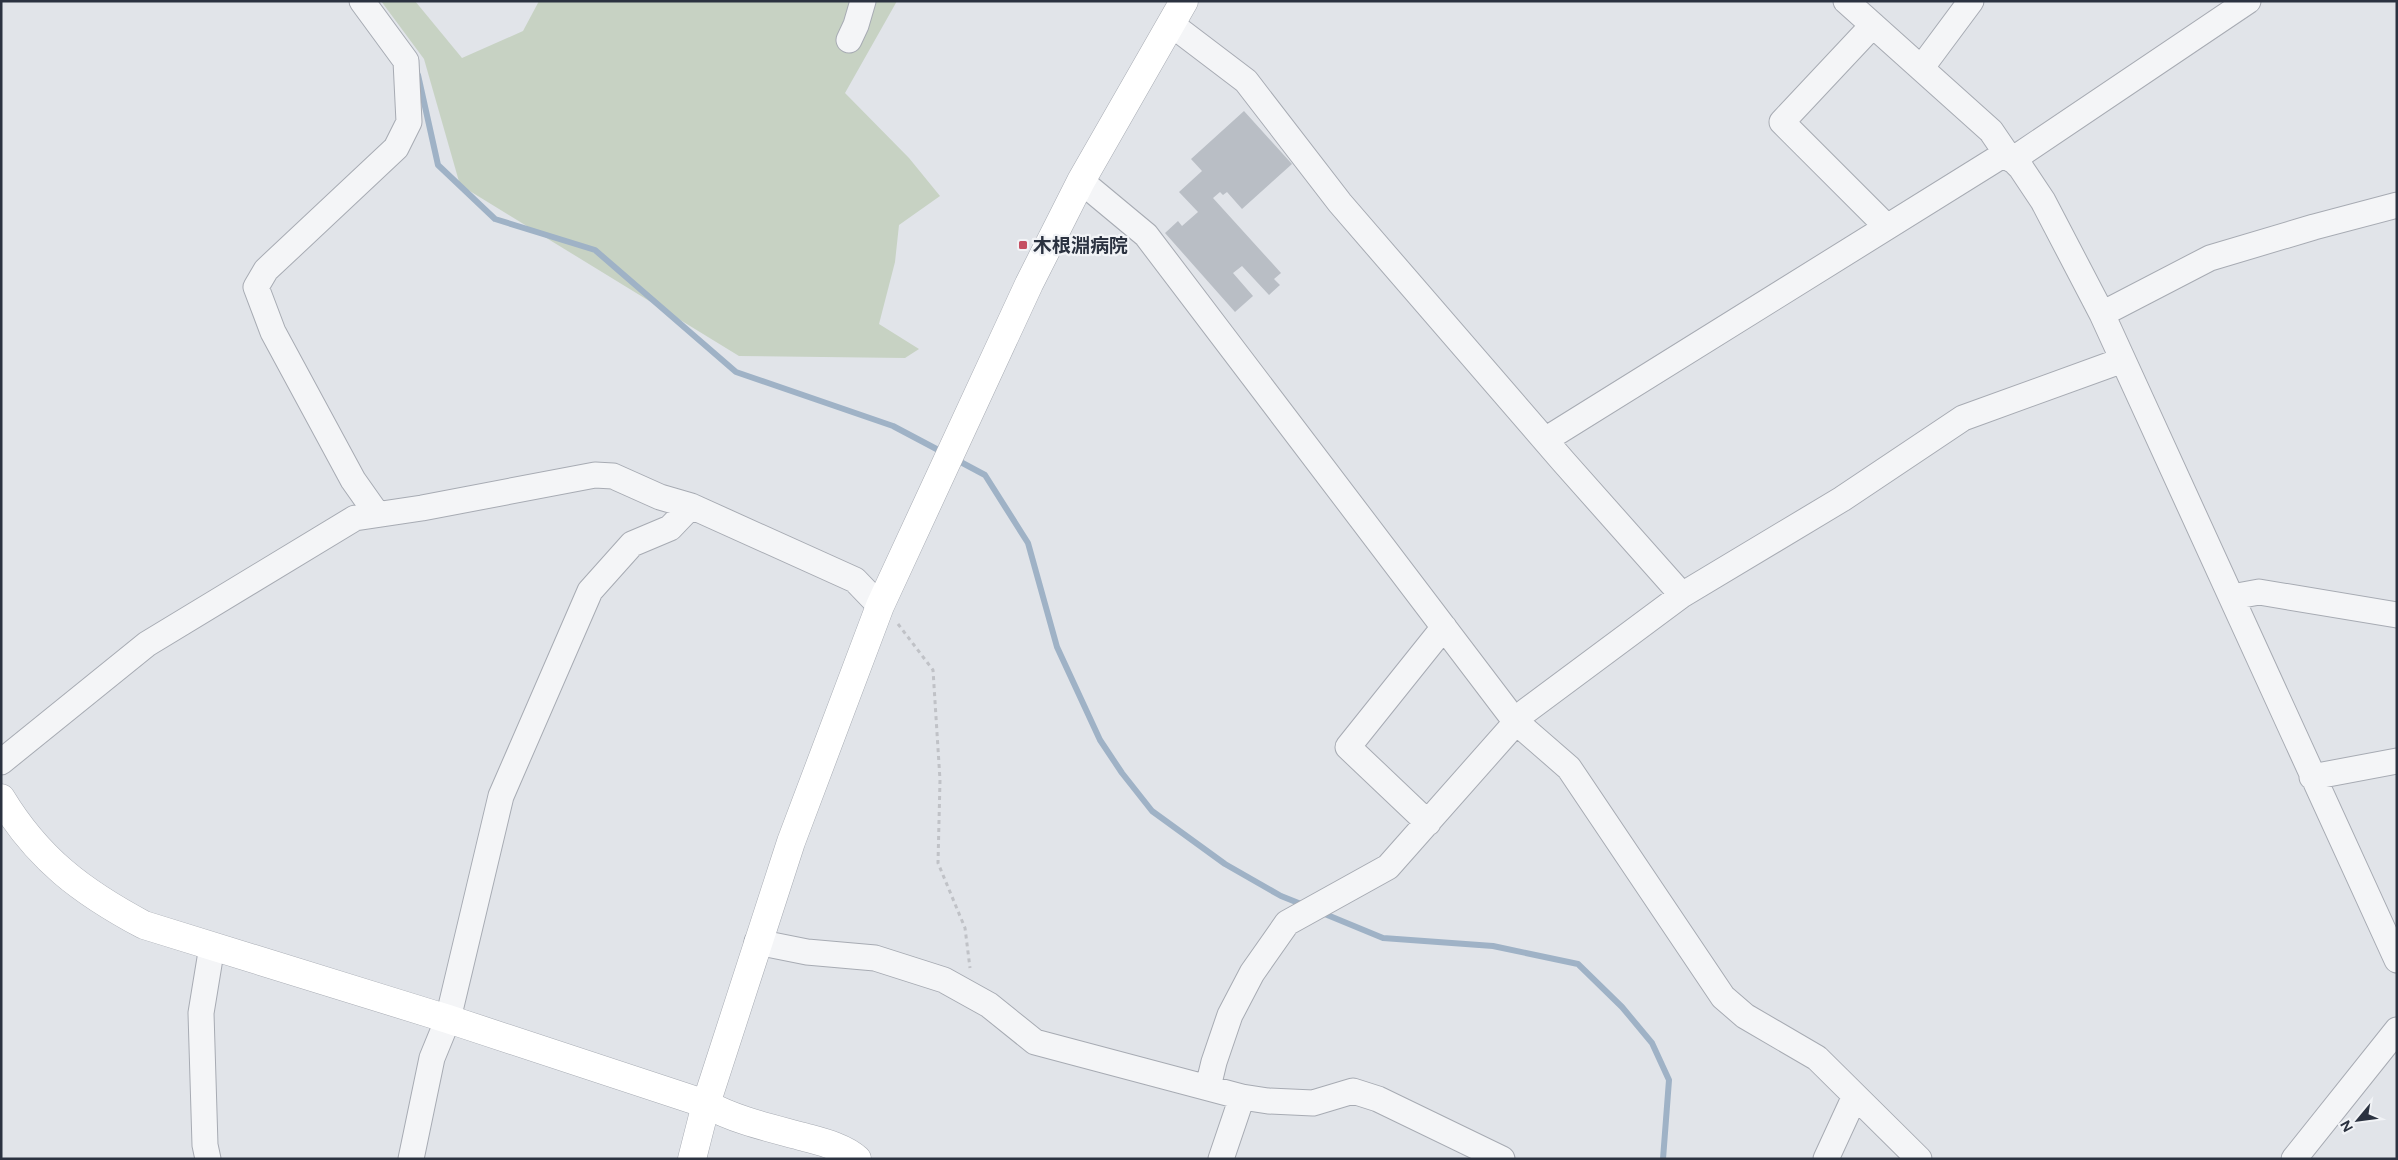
<svg xmlns="http://www.w3.org/2000/svg" width="2398" height="1160" viewBox="0 0 2398 1160" font-family="Figtree,'Noto Sans JP',sans-serif">
<rect width="100%" height="100%" fill="#e1e4e9"/>
<path fill="#c7d2c3" d="M 381,1 L 415,1 L 462,58 L 523,31 L 539,1 L 897,1 L 845,93 L 909,158 L 940,196 L 899,225 L 895,262 L 879,324 L 919,349 L 905,358 L 739,356 L 460,185 L 424,59 Z"/>
<g fill="none" stroke-linecap="round" stroke-linejoin="round">
<path stroke="#9fb2c6" stroke-width="6" d="M 418,75 L 438,165 L 495,219 L 595,250 L 736,372 L 893,426 L 944,453
M 955,459 L 985,475 L 1028,543 L 1057,647 L 1100,740 L 1122,773 L 1152,811 L 1225,864 L 1281,896 L 1306,906
M 1320,912 L 1383,938 L 1493,946 L 1578,964 L 1622,1007 L 1652,1043 L 1669,1080 L 1663,1159"/>
</g>
<path fill="#b9bec5" d="M 1244,111 L 1292,164 L 1242,209 L 1227,192 L 1223,195 L 1220,192 L 1213,198 L 1281,273 L 1274,279 L 1280,285 L 1269,295 L 1242,266 L 1233,273 L 1253,296 L 1235,312 L 1165,233 L 1178,221 L 1182,226 L 1198,212 L 1179,192 L 1202,171 L 1191,159 Z"/>
<g fill="none" stroke-linecap="round" stroke-linejoin="round">
<defs>
<path id="street" d="M 362,1 L 406,61 L 409,122 L 396,148 L 266,270 L 256,287 L 273,332 L 353,480 L 377,514
M 1846,1 L 1991,131 L 2006,153 L 2021,168 L 2043,201 L 2102,314 L 2397,960
M 1171,24 L 1246,81 L 1340,203 L 1563,461 L 1682,595
M 1873,25 L 1782,122 L 1886,226
M 849,40 L 856,25 L 863,1
M 1922,67 L 1971,1
M 2012,160 L 2248,1
M 1081,181 L 1146,235 L 1515,721 L 1569,768 L 1723,997 L 1745,1016 L 1817,1058 L 1919,1159
M 2102,314 L 2210,258 L 2314,227 L 2397,205
M 1545,440 L 2006,153
M 691,506 L 855,580 L 880,606
M 2232,597 L 2259,592 L 2397,615
M 1,762 L 147,644 L 355,518 L 422,508 L 595,475 L 613,476 L 660,497 L 691,506 L 670,528 L 632,544 L 590,591 L 501,796 L 448,1019 L 432,1058 L 411,1159
M 2312,777 L 2397,761
M 1428,823 L 1348,747 L 1444,627
M 757,942 L 807,952 L 875,958 L 944,980 L 989,1005 L 1035,1042 L 1242,1097 L 1268,1101 L 1313,1103 L 1353,1091 L 1378,1099 L 1502,1159
M 1208,1087 L 1214,1062 L 1230,1015 L 1252,973 L 1287,923 L 1388,867 L 1526,711 L 1682,595 L 1842,499 L 1963,418 L 2123,360
M 208,1159 L 205,1145 L 201,1013 L 212,946
M 1221,1159 L 1242,1097
M 1826,1159 L 1855,1096
M 2294,1159 L 2397,1030"/>
<path id="secondary" d="M 1,798 C 38,859 82,892 144,925 L 448,1019 L 706,1104 C 737,1121 771,1128 804,1137 C 822,1142 844,1147 857,1159
M 692,1159 L 706,1104 L 791,842 L 880,606 L 1029,284 L 1081,181 L 1184,1"/>
</defs>
<use href="#street" stroke="#a7abb3" stroke-width="27"/>
<use href="#secondary" stroke="#a7abb3" stroke-width="29"/>
<path stroke="#c0c2c7" stroke-width="3" stroke-dasharray="4 4" stroke-linecap="butt" d="M 898,624 L 933,670 L 940,780 L 938,863 L 965,928 L 970,968"/>
<use href="#street" stroke="#f4f5f7" stroke-width="25"/>
<use href="#secondary" stroke="#fff" stroke-width="28"/>
</g>
<rect fill="#c54f62" stroke="#f1f3f6" stroke-width="2" x="1018" y="240" width="10" height="10" rx="2.5"/>
<g text-anchor="middle" dominant-baseline="central" stroke-width="4.5" stroke-linejoin="round" paint-order="stroke">
<g font-size="19" font-weight="bold" fill="#2b3240" stroke="#f1f3f6" text-anchor="start">
<text x="1033" y="245">木根淵病院</text>
</g>
</g>
<rect width="2398" height="1160" fill="none" stroke="#2b3240" stroke-width="5"/>
<g transform="translate(2358 1120) rotate(241)" stroke="#f1f3f6" stroke-width="4" paint-order="stroke">
<path d="M0-4L9 19L0 12L-9 19Z" fill="#2b3240"/>
<text y="-8" font-size="14" font-weight="bold" text-anchor="middle" fill="#2b3240">N</text>
</g>
</svg>
